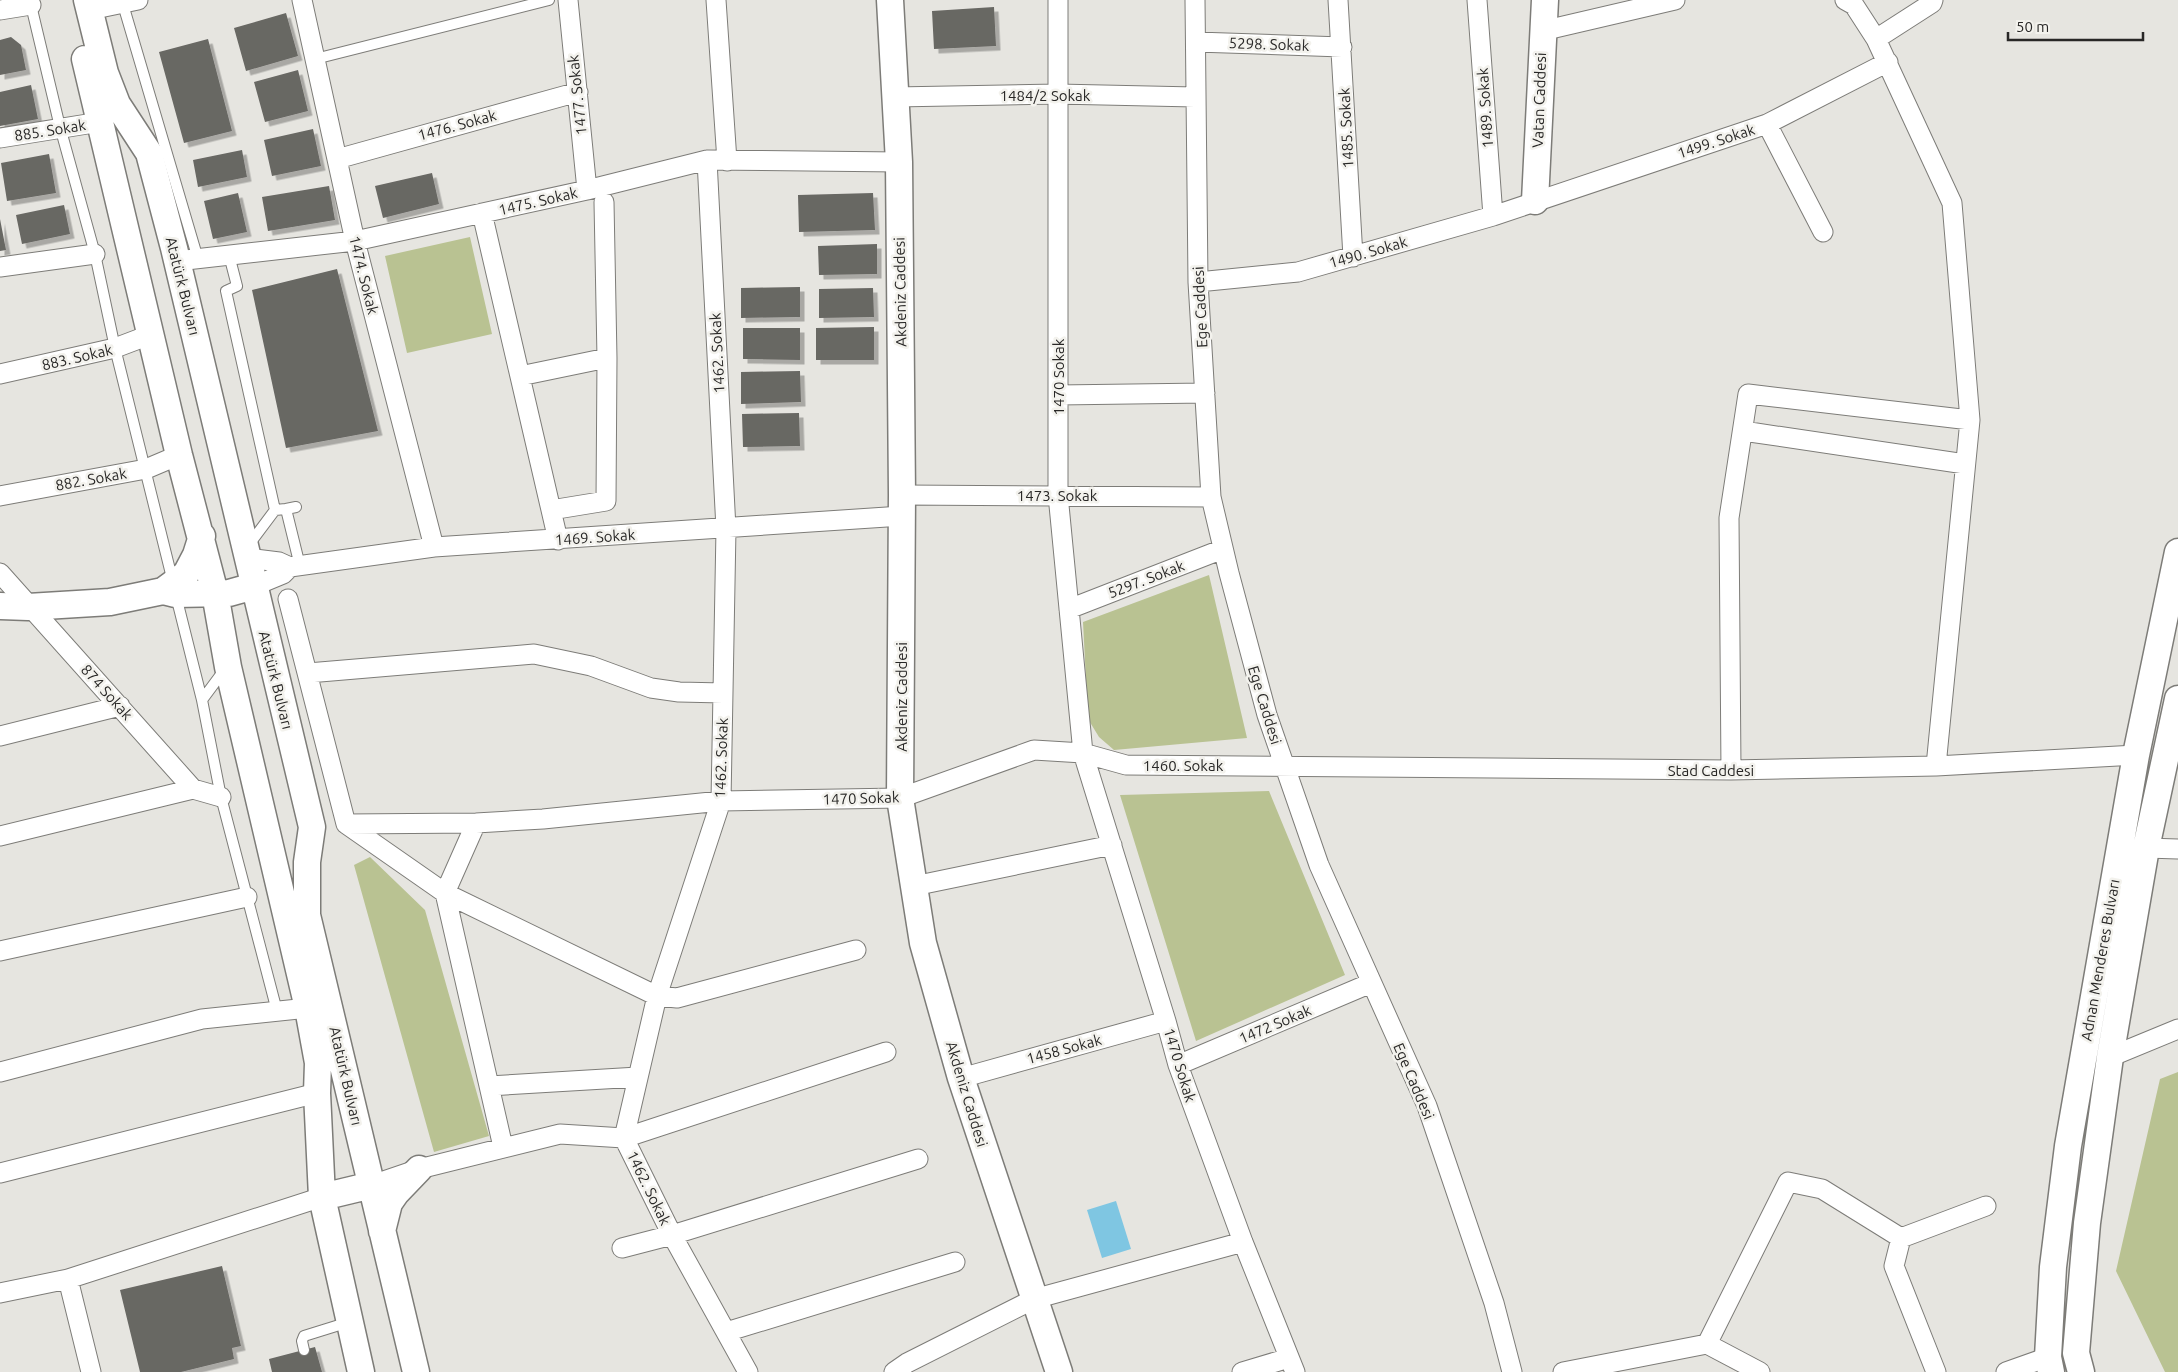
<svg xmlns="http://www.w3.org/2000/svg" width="2178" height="1372" viewBox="0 0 2178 1372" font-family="Ubuntu,sans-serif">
<defs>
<filter id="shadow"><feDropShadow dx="4.5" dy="4.5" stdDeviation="0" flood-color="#0004"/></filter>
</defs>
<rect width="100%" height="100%" fill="#e6e5e0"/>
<path fill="#b9c292" d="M 470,237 L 492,334 L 407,353 L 385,256 Z
M 1209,575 L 1247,738 L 1114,750 L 1099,737 L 1088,719 L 1083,622 Z
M 1269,791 L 1345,975 L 1196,1041 L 1120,795 Z
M 370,857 L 425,910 L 489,1136 L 434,1152 L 354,865 Z
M 2178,1072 L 2178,1372 L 2165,1372 L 2116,1271 L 2160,1079 Z"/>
<path fill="#7fc6e2" d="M 1116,1201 L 1131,1249 L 1102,1258 L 1087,1210 Z"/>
<path fill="#686763" filter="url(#shadow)" d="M 994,7 L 996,46 L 934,49 L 932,11 Z
M 286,13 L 298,56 L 246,71 L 234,28 Z
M 11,37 L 21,45 L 26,70 L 0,75 L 0,40 Z
M 208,39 L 232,131 L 184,143 L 159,52 Z
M 298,70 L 308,111 L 265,122 L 254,82 Z
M 31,85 L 38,119 L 0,126 L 0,92 Z
M 313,129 L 321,166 L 272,176 L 264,140 Z
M 242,150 L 247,177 L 198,187 L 193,160 Z
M 49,154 L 56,193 L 7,201 L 1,163 Z
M 432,173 L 439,204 L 383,218 L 375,186 Z
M 329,186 L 335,220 L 268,231 L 262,197 Z
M 238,193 L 247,232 L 213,239 L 204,201 Z
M 873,193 L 875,230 L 799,232 L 798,195 Z
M 64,205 L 70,234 L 22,244 L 16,215 Z
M 0,219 L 6,250 L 0,251 Z
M 877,244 L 877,274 L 819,275 L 818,246 Z
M 337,269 L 378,431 L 286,448 L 252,290 Z
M 800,287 L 800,317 L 741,318 L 741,288 Z
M 873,288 L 874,317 L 819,318 L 819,289 Z
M 874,327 L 874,360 L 816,360 L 816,328 Z
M 743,328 L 800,328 L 800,360 L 743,359 Z
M 800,371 L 801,402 L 741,404 L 741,372 Z
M 799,413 L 800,446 L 743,447 L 742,414 Z
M 222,1266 L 241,1346 L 232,1348 L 234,1359 L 181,1372 L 140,1372 L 120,1290 Z
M 315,1347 L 322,1372 L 272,1372 L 269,1359 Z"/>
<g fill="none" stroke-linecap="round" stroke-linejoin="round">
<defs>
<path id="lane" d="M 30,1 L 60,127 L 95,254 L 115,348 L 173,582
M 122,1 L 198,259
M 315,59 L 549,0
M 229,255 L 237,286 L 226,291 L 275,510 L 248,546
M 286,509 L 296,507
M 275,510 L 286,509 L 300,566
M 176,596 L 202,700
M 225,669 L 202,700 L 221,797 L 277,1011
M 304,1350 L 302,1341 L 304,1336 L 349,1322"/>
<path id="street" d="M 302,0 L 355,241 L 434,547
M 568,0 L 587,190
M 716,0 L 727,161
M 1195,0 L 1198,282 L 1211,497 L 1229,573 L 1267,715 L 1319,865 L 1427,1106 L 1494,1303 L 1512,1372
M 1338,0 L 1353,257
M 1477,0 L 1493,216
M 1845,0 L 1854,5 L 1876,39 L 1952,203 L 1970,420 L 1936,766
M 0,10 L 31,5
M 90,10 L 138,0
M 1542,31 L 1675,0
M 1876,39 L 1932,3 L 1933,0
M 1196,42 L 1342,47
M 895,97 L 1057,94 L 1195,97
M 1767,124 L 1823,232
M 0,138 L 100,122
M 337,159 L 578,92
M 707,160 L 726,529 L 721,801 L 657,996 L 624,1138 L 672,1235 L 748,1372
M 482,213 L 558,540
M 177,261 L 355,241 L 587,190 L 707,160 L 899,162
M 0,267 L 95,254
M 1198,282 L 1298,272 L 1493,216 L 1767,124 L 1888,62
M 0,374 L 115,348 L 152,334
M 520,376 L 607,358
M 1058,395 L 1205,393
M 1743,431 L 1965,464
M 902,495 L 1211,497
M 0,496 L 146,469 L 179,455
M 551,510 L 606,501 L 607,358 L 604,202
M 247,558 L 279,562 L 290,567 L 434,547 L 902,516
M 0,573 L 193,789 L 221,797
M 254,586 L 283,574 L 290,567
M 288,599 L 346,824 L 445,893 L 657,996 L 677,998 L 856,950
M 1069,609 L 1223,549
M 308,673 L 534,654 L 591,666 L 651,688 L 679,692 L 723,693
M 0,736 L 120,706
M 1083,753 L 1126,765 L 1731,770 L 1936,766 L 2136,755
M 1083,753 L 1166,1021 L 1178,1065 L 1243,1242 L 1295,1372
M 1731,770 L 1729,518 L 1748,394 L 1970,420
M 476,823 L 445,893 L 503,1147
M 346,824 L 476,823 L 543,819 L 721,801 L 900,798 L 1034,750 L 1083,753 L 1058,495 L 1058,0
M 0,836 L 193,789
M 2146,848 L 2178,849
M 914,886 L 1112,845
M 0,951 L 247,897
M 2110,1057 L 2178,1029
M 1178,1065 L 1371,983
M 0,1072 L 202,1019 L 308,1008
M 961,1078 L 1166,1021
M 489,1086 L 638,1077
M 0,1173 L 317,1093
M 372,1185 L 419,1169 L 560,1134 L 624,1138 L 886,1052
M 1901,1238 L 1894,1266 L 1936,1372
M 1901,1238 L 1986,1206
M 622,1248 L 672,1235 L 918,1159
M 68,1279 L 91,1372
M 0,1293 L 68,1279 L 322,1197
M 726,1332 L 955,1262
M 1707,1344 L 1788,1182 L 1822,1189 L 1901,1238
M 894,1372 L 907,1363 L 1034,1299 L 1243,1242
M 1242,1372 L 1289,1358
M 1563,1372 L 1707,1344 L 1760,1372
M 2006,1372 L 2048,1357"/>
<path id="secondary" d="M 87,0 L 105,73 L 117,104 L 149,153 L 174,248 L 312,827 L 307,862 L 307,915 L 416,1372
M 890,0 L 899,162 L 902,495 L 900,798 L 923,943 L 961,1078 L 1059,1372
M 85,59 L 179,455 L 215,593 L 228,667 L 308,1008 L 318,1063 L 317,1093 L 322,1197 L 361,1372
M 1535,201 L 1545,0
M 163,591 L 186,574 L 196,555 L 202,536
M 0,606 L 28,607 L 110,602 L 163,591 L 175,594 L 229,593 L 254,586
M 322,1197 L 372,1185
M 382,1231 L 389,1203 L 396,1193 L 419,1169
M 2051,1372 L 2048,1357 L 2053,1267 L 2068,1146 L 2136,755 L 2178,552
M 2081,1372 L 2076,1353 L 2087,1223 L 2110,1057 L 2146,848 L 2178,699"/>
</defs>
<use href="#lane" stroke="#7d7c78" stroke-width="12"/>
<use href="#street" stroke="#7d7c78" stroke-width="21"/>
<use href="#secondary" stroke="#7d7c78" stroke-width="29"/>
<use href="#lane" stroke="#fff" stroke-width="10"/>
<use href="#street" stroke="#fff" stroke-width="19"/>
<use href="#secondary" stroke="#fff" stroke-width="26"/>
</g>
<g text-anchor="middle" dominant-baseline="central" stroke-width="5" stroke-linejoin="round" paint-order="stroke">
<g font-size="15" fill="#282726" stroke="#f3f2ed">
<text transform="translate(1269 44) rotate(2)">5298. Sokak</text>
<text transform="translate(577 95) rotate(-96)">1477. Sokak</text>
<text x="1045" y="95">1484/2 Sokak</text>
<text transform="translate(1539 100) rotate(-88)">Vatan Caddesi</text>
<text transform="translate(1485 108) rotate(-94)">1489. Sokak</text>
<text transform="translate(457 125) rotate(-15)">1476. Sokak</text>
<text transform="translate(1346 128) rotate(-93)">1485. Sokak</text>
<text transform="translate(50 130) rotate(-9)">885. Sokak</text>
<text transform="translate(1716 141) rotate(-18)">1499. Sokak</text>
<text transform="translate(538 201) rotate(-13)">1475. Sokak</text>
<text transform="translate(1368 252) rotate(-16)">1490. Sokak</text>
<text transform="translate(364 275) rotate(76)">1474. Sokak</text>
<text transform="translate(183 286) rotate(76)">Atatürk Bulvarı</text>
<text transform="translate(900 292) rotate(-91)">Akdeniz Caddesi</text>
<text transform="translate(1200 307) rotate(-93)">Ege Caddesi</text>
<text transform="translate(717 353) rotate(-93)">1462. Sokak</text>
<text transform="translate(77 357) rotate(-13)">883. Sokak</text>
<text transform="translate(1058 377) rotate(-90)">1470 Sokak</text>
<text transform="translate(91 479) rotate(-10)">882. Sokak</text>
<text x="1057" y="495">1473. Sokak</text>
<text transform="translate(595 537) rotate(-4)">1469. Sokak</text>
<text transform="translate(1146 579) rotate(-21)">5297. Sokak</text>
<text transform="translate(276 680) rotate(76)">Atatürk Bulvarı</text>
<text transform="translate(107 692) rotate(48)">874 Sokak</text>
<text transform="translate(901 697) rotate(-90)">Akdeniz Caddesi</text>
<text transform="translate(1265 705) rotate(73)">Ege Caddesi</text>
<text transform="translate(721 758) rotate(-88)">1462. Sokak</text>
<text x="1183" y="765">1460. Sokak</text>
<text x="1711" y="770">Stad Caddesi</text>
<text transform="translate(861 798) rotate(-2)">1470 Sokak</text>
<text transform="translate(2100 960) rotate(-80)">Adnan Menderes Bulvarı</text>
<text transform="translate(1275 1024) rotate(-23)">1472 Sokak</text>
<text transform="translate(1064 1049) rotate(-15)">1458 Sokak</text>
<text transform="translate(1180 1065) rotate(73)">1470 Sokak</text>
<text transform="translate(346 1076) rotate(77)">Atatürk Bulvarı</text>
<text transform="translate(1414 1081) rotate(67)">Ege Caddesi</text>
<text transform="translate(967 1094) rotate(73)">Akdeniz Caddesi</text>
<text transform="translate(649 1188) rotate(64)">1462. Sokak</text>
</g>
</g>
<path d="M2008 32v8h135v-8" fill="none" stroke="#282726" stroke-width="2.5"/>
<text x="2016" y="32" font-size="15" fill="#282726" stroke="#f3f2ed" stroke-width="4" paint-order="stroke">50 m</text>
</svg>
